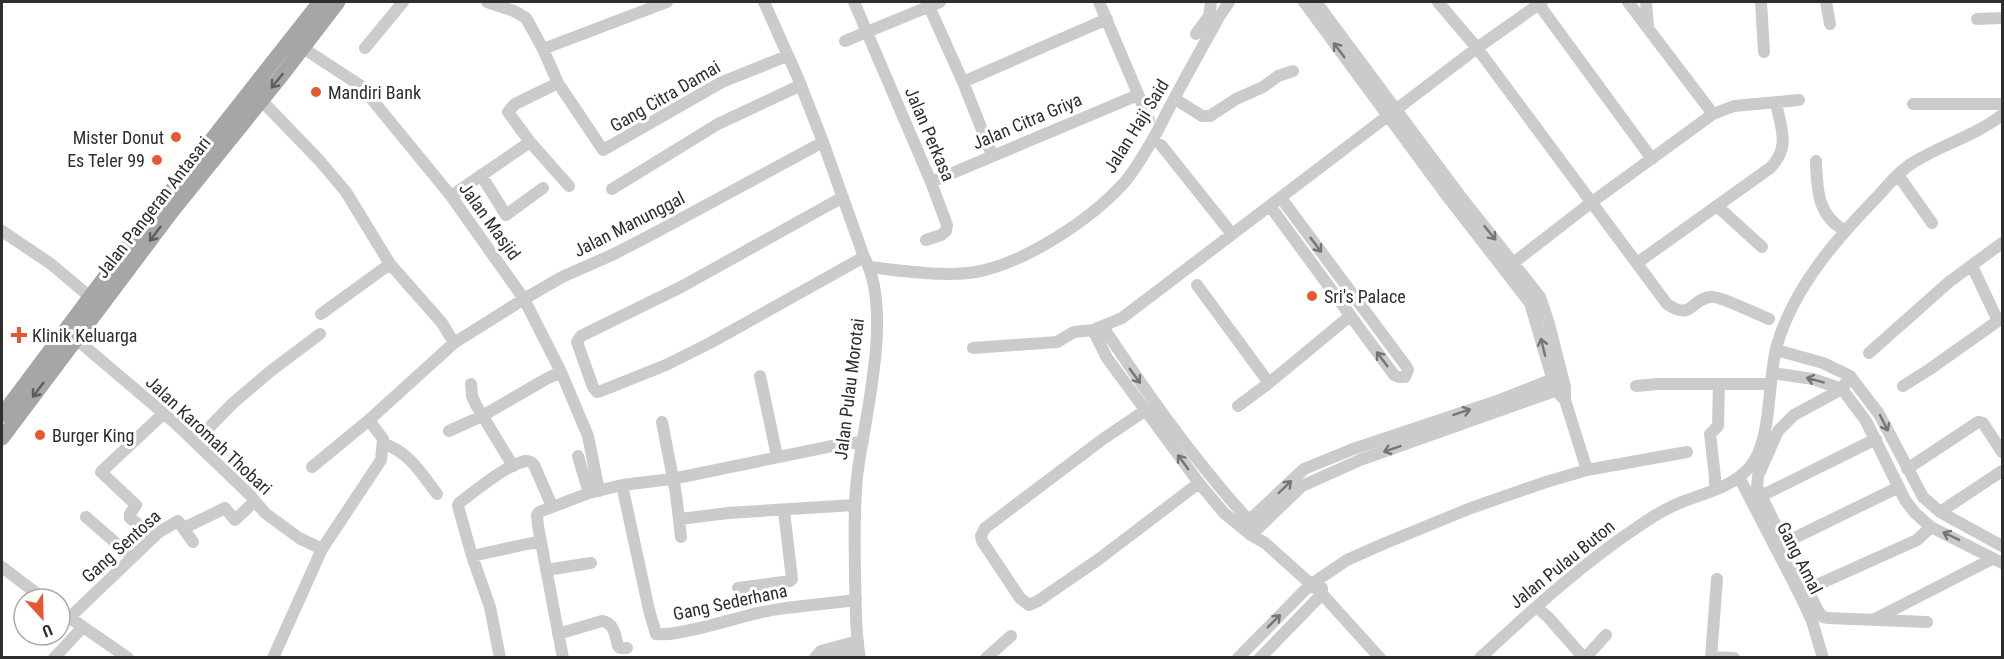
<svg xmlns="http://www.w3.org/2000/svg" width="2004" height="659" viewBox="0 0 2004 659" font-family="'Roboto Condensed',sans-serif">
<rect width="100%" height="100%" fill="#fff"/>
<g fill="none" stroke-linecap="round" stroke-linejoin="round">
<path stroke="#cbcbcb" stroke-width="12" d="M 487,2 L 514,11 L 526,18 L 543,49 L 558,83 L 603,150 L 722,82 L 787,56
M 764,2 L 798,78 L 823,142 L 864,257 C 893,309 866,412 858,469 C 853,506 855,543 855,579 C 856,605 855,633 860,658
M 854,2 L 931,182 L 947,225 L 946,231 L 941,235 L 926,240
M 927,2 L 963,82 L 992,155
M 1099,2 L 1149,120
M 1304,2 L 1444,192 L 1530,303 L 1556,391 L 1565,400
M 1316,2 L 1461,197 L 1540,297 L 1549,324 L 1565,387 L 1565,400 L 1587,470
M 1438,2 L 1477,48 L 1667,304 C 1693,321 1689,300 1710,297 C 1719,295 1758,315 1769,319
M 1537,2 L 1652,159
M 1628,2 L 1713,114
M 1646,2 L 1648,27
M 1761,2 L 1764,52
M 1826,2 L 1830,24
M 1977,19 L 2002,18
M 1196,34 L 1209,16 L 1211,2
M 845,41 L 940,2
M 303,48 L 361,86 L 451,196 L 524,299 L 561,372 L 588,436 L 599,491
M 365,48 L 403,2
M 543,49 L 667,2
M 963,82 L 1107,19
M 1175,99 L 1202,116 L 1210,116 L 1236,99 L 1263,87 L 1278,76 L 1293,71
M 262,101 L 319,160 L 346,192 L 390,264 L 442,323 L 454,343
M 1913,104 L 2002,104
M 530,142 L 569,186
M 1161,145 L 1232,234
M 1816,161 C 1817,188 1817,215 1844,230
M 481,175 L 506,215 L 543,188
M 1898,175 L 1932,223
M 931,182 L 1138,95
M 612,189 L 718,124 L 801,85
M 451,196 L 530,142 L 508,112 L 515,104 L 558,83
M 843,197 L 681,287 L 581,336 L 577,342 L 593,387 L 597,392 L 601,391 L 666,365 L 710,343 L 864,257
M 1270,206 L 1394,375 L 1399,377 L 1405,377 L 1408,370 L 1406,366 L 1281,198
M 1717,206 L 1762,247
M 2,231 L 51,264 L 90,297
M 1637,263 L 1770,168 C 1791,147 1781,129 1776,103
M 1972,266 L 1998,321
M 870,267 C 901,271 946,277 976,272 C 1025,263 1090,220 1123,184 C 1136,170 1149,146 1158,130 C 1177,91 1199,54 1219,17 L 1229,2
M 1508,267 L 1592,202 L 1713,114 L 1734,106 L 1799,100
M 1197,285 L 1269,383
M 321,314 L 390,264
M 1103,327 C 1136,376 1169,425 1206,470 C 1222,490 1237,509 1255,526
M 1093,330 L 1107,358 L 1199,483 L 1224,513 L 1251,535 L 1265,543 L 1322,594 L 1380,658
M 76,339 L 175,423 L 250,495 L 265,513 L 299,538 L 322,549
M 973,348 L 1057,342 L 1074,332 L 1093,330 L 1122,318 L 1477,48 L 1542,2
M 1776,350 L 1823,363 L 1850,376 L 1879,414 L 1923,497 L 1940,512 L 2002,546
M 1869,353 L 1949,282 L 2002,243
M 1772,373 L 1813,379 L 1842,389 L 1866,421 L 1905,500 L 1915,513 L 1931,527 L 2002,563
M 760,376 L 777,456
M 1850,376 L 1842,389 L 1794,415 L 1778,431 L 1758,476 L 1757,487 L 1818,611 L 1823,617 L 1828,618 L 1927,622
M 471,384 L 472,396 L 476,405 L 513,466
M 1636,386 L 1658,384 L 1771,384
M 1903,386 L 1930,369 L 2002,318
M 1238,406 L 1269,383 L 1350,316
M 1146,410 L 1103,439 L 985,528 L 981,536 L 982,541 L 1020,598 L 1029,605 L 1038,601 L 1099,559 L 1199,483
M 662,422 L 676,494 L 681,537
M 449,431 L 482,416 L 546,379 L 561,372
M 195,442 L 233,403 L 272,370 L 320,334
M 384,444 C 408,451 422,474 437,494
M 578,456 L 589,493
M 312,467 L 369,420 L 454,343 L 524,299 L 562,277 L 614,254 L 664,228 L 823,142
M 1907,469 L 1978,422 L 1983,423 L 2002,452
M 1739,477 L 1802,599 L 1812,621 L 1823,658
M 622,485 L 649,610 L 656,634 C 674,637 726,621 746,616 C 781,606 820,605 856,600
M 1715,490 L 1715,477 L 1710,434 L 1718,426 L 1719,384
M 1761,496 L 1876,439
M 1940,512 L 2002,471
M 86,517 L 132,557
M 680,519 L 728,513 L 854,505
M 1242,527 L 1304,469 L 1353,449 L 1497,401 L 1558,377
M 184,528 L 225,508 L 235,520 L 255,501
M 1251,535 L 1302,486 L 1360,460 L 1563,388
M 154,537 L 130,518 L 130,514 L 136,505 L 101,472 L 163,414
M 1784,543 L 1899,487
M 472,556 L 541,541
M 2,567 L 44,599
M 546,570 L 591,563
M 738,588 L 790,581 L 792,579 L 784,511
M 1808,589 L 1917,540 L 1931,527
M 1536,607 L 1548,617 L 1583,657 L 1586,657 L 1606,635
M 60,611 L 128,658
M 69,618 L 159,532 L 178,521 L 193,542
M 1875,619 L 1992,559
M 558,634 L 602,621 C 615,623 615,636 618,646 L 620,648 L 627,648
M 1711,657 L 1734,658
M 54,658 L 83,627
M 273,658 L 322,549 L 381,460 L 383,439 L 369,420
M 500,658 L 490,607 L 472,556 L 458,506 L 459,503 C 475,491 507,464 526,461 C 531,461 531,462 534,465 L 552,506
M 563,658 L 538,526 L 537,515 L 539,512 L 589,493 L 622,485 L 672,479 L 842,444 L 863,442
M 815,658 L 821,651 L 858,641
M 828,658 L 858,651
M 986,658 L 1011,636
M 1238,658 L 1310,585 L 1347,560 L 1383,544 L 1471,508 L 1546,482 L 1587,470 L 1687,452
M 1260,658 L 1322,594 L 1322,588
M 1480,658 C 1533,609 1585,561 1645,522 C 1655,515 1666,509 1677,504 C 1701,494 1731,488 1749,468 C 1773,441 1767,380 1777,345 C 1794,287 1837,238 1878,196 C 1889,184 1900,170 1914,162 C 1943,144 1975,136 2002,115
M 1711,658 L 1717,579"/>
<path stroke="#a6a6a6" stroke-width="15" d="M 2,415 L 132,241 L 320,2
M 2,438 L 173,210 L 282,75 L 338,2"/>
</g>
<defs><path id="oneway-shaft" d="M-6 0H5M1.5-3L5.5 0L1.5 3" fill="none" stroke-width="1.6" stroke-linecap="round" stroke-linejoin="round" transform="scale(1.5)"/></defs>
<g stroke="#757575">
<use href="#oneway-shaft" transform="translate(1339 50) rotate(-127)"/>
<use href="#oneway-shaft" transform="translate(1490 233) rotate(51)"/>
<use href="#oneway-shaft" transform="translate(1316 245) rotate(53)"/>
<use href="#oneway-shaft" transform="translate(1543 347) rotate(-104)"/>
<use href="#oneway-shaft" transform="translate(1382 359) rotate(-127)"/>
<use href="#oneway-shaft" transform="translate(1135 376) rotate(54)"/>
<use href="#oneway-shaft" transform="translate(1815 380) rotate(-165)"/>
<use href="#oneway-shaft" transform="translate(1462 412) rotate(-18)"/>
<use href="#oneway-shaft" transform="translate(1884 423) rotate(63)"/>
<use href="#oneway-shaft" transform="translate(1392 449) rotate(161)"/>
<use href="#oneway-shaft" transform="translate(1183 462) rotate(-126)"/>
<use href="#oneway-shaft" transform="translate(1285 487) rotate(-44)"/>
<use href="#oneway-shaft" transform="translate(1951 536) rotate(-154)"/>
<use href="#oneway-shaft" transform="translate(1274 621) rotate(-45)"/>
</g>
<g stroke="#5e5e5e">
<use href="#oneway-shaft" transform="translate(277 81) rotate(129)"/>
<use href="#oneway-shaft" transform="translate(155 234) rotate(127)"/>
<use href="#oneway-shaft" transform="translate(38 390) rotate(127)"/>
</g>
<g fill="#e55930" stroke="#fff" stroke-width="2">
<circle cx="316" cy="92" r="6"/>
<circle cx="176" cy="137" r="6"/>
<circle cx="157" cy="160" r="6"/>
<circle cx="1312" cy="296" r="6"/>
<path d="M16 326h6v6h6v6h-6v6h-6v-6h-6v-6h6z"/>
<circle cx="40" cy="435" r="6"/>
</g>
<g text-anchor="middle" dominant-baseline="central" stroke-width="6" stroke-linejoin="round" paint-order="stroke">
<g font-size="18" fill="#2e2e2e" stroke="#fff" text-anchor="start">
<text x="328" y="92">Mandiri Bank</text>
<text x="164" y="137" text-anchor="end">Mister Donut</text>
<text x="145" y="160" text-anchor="end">Es Teler 99</text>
<text x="1324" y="296">Sri's Palace</text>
<text x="32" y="335">Klinik Keluarga</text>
<text x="52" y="435">Burger King</text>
</g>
<g font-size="18" fill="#2e2e2e" stroke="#fff">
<text transform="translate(665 96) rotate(-30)">Gang Citra Damai</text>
<text transform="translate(1027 121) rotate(-23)">Jalan Citra Griya</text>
<text transform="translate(1136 126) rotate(-58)">Jalan Haji Said</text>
<text transform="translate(930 134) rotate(67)">Jalan Perkasa</text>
<text transform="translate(153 207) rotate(-52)">Jalan Pangeran Antasari</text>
<text transform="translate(490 221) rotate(54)">Jalan Masjid</text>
<text transform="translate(629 224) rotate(-27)">Jalan Manunggal</text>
<text transform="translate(849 389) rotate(-83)">Jalan Pulau Morotai</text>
<text transform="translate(209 435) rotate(43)">Jalan Karomah Thobari</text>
<text transform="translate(121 546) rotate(-42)">Gang Sentosa</text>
<text transform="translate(1800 558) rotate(63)">Gang Amal</text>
<text transform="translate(1562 564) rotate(-39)">Jalan Pulau Buton</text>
<text transform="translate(730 602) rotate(-12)">Gang Sederhana</text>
</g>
</g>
<rect width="2004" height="659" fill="none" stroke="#2e2e2e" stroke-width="6"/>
<g transform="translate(42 617) rotate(158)"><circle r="28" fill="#ffffff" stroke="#ababab" stroke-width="1.5"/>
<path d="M0-4.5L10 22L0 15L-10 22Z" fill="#e55930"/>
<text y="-9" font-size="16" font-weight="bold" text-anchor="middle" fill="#2e2e2e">U</text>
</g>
</svg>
